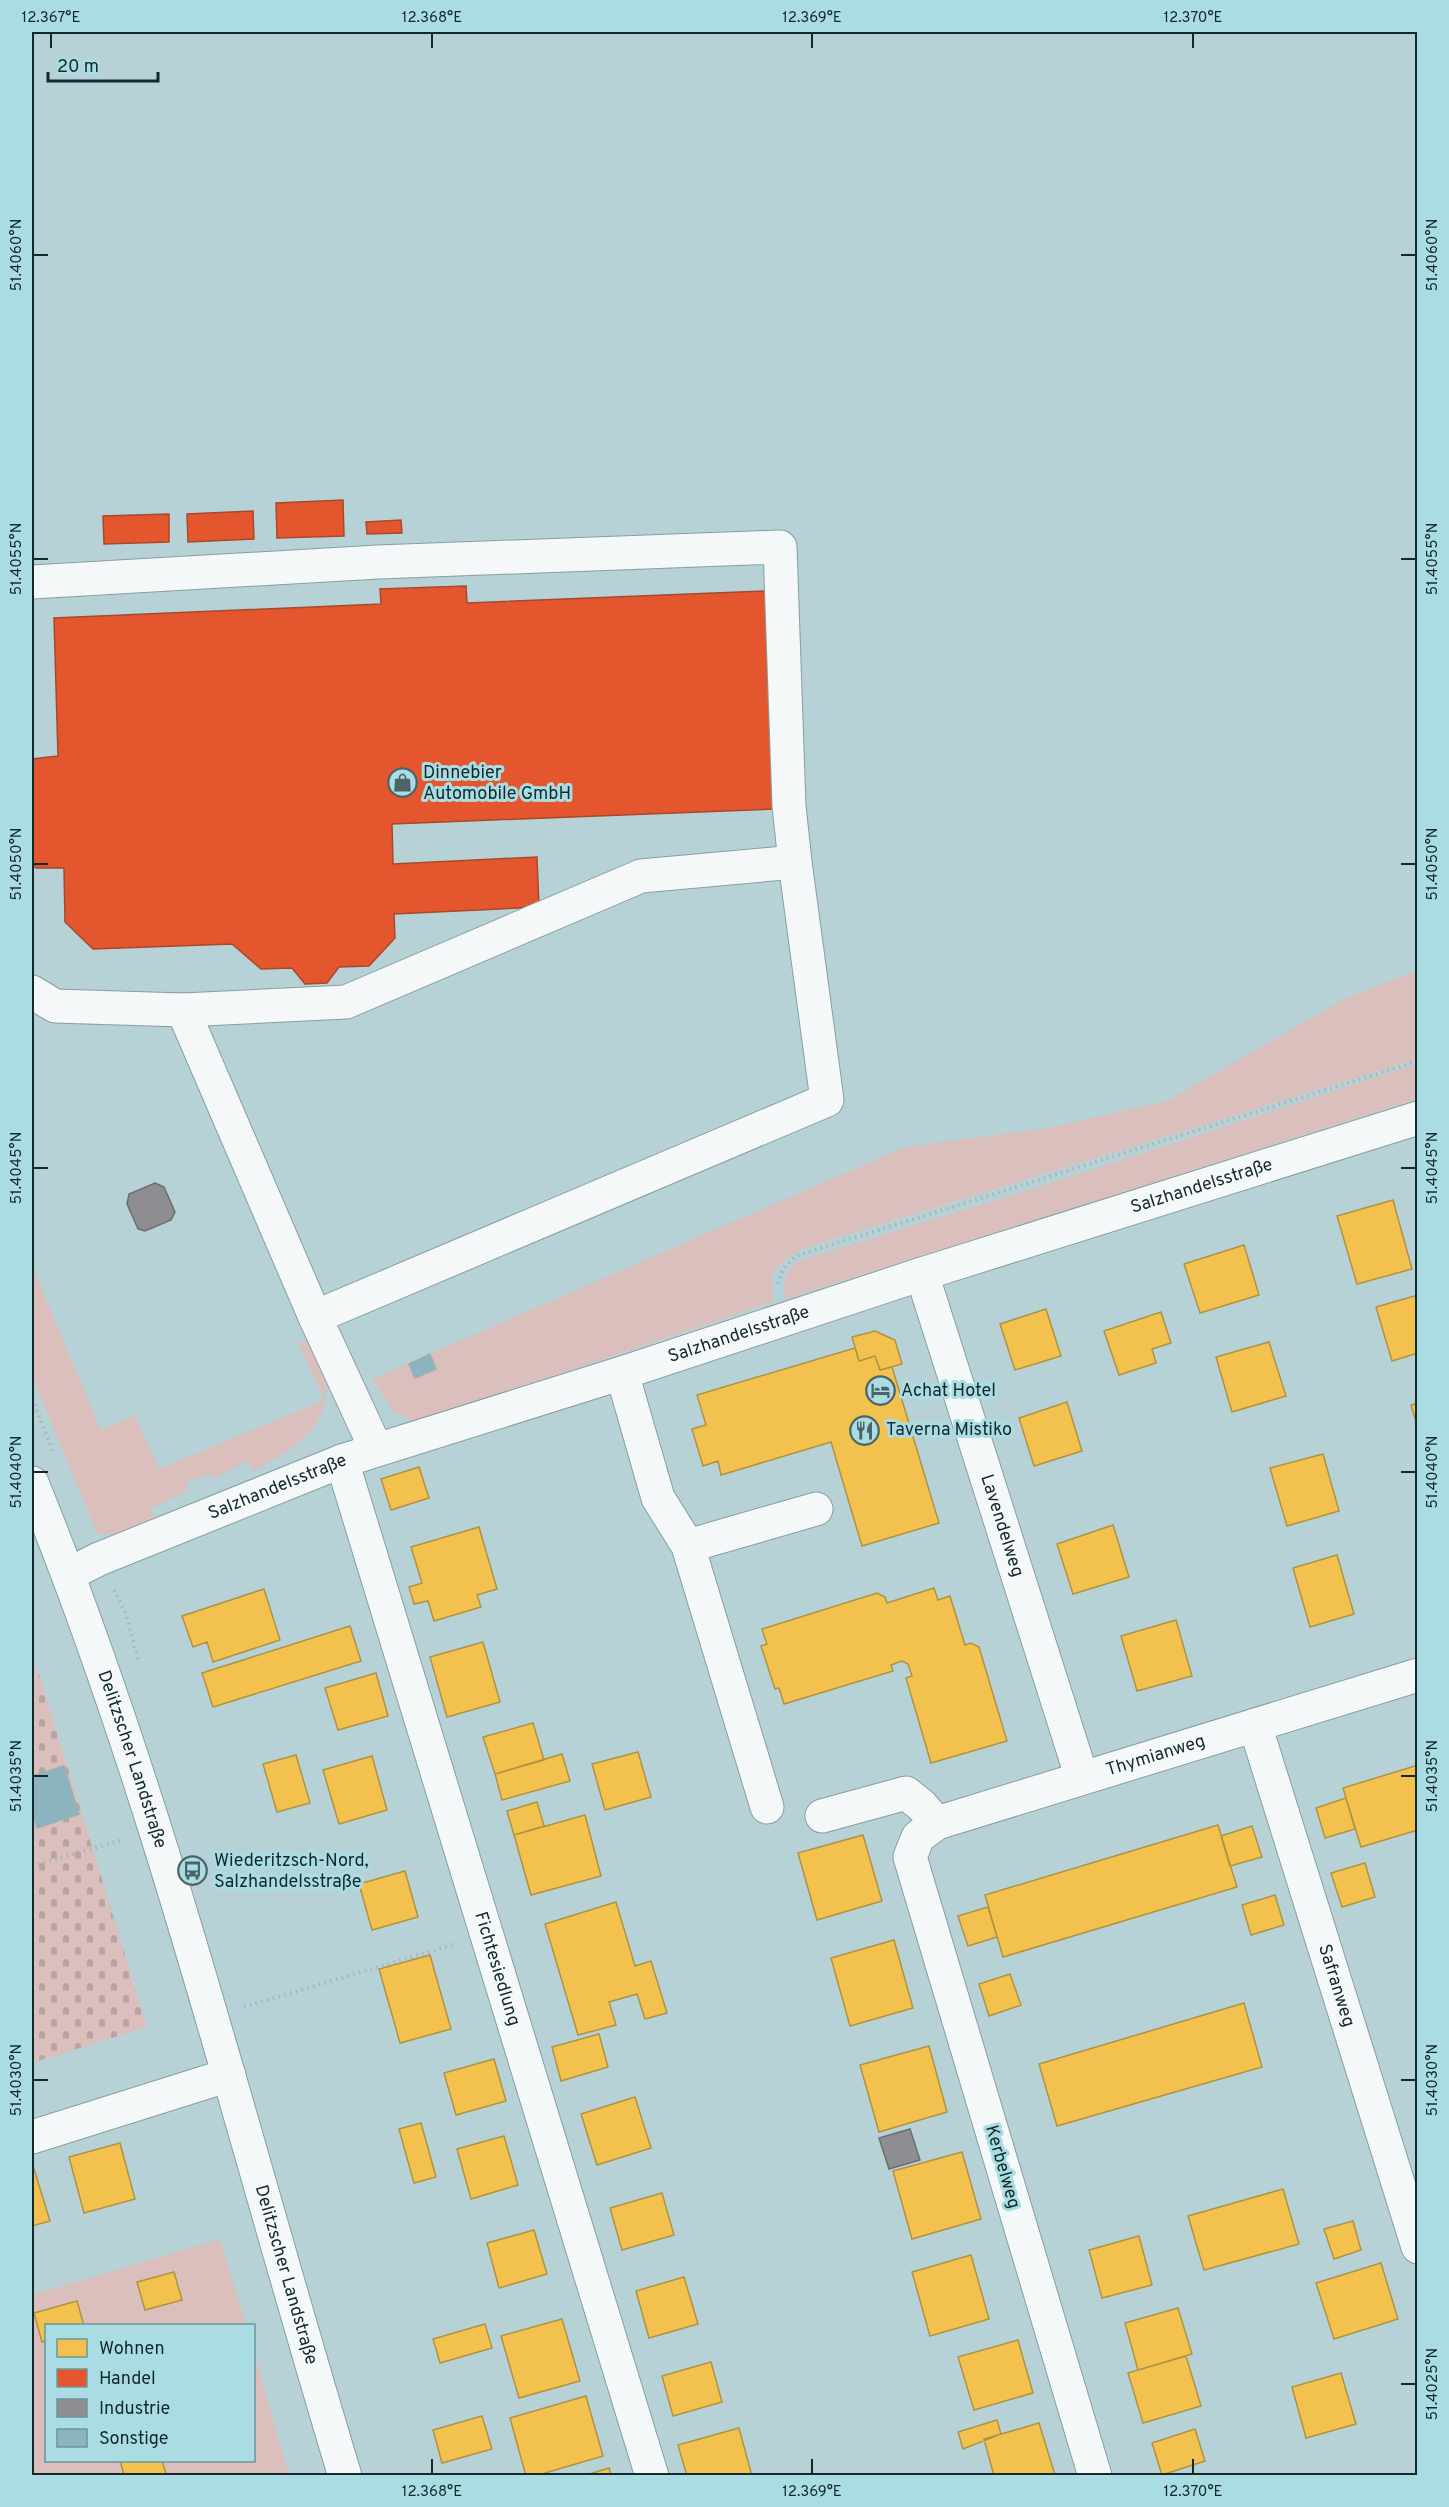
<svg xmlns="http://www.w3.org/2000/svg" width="1449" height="2507" viewBox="0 0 1449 2507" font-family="Overpass,sans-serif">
<defs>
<pattern id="cemetery-stones" width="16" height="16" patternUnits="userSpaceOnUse" patternTransform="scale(1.5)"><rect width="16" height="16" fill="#dabfbd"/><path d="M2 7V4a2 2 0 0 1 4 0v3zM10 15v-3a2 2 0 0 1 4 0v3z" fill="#baa4a3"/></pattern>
</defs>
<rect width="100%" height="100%" fill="#b7d2d6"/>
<path fill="#dabfbd" d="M 1417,970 L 1417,1059 L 846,1235 C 825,1242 777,1253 772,1278 C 771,1285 773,1294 773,1302 L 417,1422 L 394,1412 L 372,1379 L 905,1147 L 1048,1128 L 1167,1101 L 1344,999 Z
M 1417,1064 L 1417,1099 L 785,1299 C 783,1281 784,1273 798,1261 L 1020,1193 Z
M 32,1266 L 101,1430 L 135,1415 L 159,1469 L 324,1400 L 298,1342 L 308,1342 L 315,1346 C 318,1356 323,1367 325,1378 C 333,1428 291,1451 253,1471 L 248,1461 L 212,1479 L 209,1473 L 186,1483 L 189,1490 L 151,1509 L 155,1519 L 115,1535 L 97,1533 L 32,1377 Z
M 220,2239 L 246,2325 L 46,2326 L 46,2460 L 254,2460 L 254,2352 L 289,2475 L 32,2476 L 32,2295 Z"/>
<path fill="url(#cemetery-stones)" d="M 37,1667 L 147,2027 L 32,2063 L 32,1669 Z"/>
<path fill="#f2c14e" stroke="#af9344" stroke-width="1.5" d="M 1393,1200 L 1412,1269 L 1357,1284 L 1337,1216 Z
M 1244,1245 L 1259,1295 L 1200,1313 L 1184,1264 Z
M 1418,1295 L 1418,1353 L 1392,1361 L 1376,1307 Z
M 1046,1309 L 1061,1356 L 1015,1370 L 1000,1324 Z
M 1161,1312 L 1171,1343 L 1152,1349 L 1156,1363 L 1119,1375 L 1104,1331 Z
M 875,1331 L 895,1340 L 902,1364 L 880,1370 L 875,1356 L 859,1361 L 852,1337 Z
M 1269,1342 L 1286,1396 L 1232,1412 L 1216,1357 Z
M 855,1348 L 859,1361 L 875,1356 L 880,1370 L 892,1367 L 939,1523 L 862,1546 L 831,1442 L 721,1475 L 718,1461 L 703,1466 L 692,1429 L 706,1425 L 697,1395 Z
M 1067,1402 L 1082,1451 L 1034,1466 L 1019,1418 Z
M 1418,1403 L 1418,1428 L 1411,1405 Z
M 1323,1454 L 1339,1511 L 1287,1526 L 1270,1468 Z
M 419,1467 L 429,1498 L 391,1510 L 381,1479 Z
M 1113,1525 L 1129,1577 L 1073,1594 L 1057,1544 Z
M 479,1527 L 497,1589 L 477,1595 L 481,1607 L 434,1621 L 428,1601 L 414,1604 L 409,1587 L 422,1583 L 411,1547 Z
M 1337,1555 L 1354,1614 L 1310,1627 L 1293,1568 Z
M 934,1588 L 938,1600 L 950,1596 L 965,1645 L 971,1643 L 979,1647 L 1007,1741 L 931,1763 L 906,1678 L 912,1676 L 908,1664 L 902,1661 L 891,1665 L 893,1671 L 784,1704 L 779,1688 L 775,1689 L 761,1646 L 767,1644 L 762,1629 L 877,1593 L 885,1597 L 887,1603 Z
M 264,1589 L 280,1640 L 213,1662 L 207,1642 L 193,1647 L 182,1616 Z
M 1176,1620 L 1192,1676 L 1137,1691 L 1121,1636 Z
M 350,1626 L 361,1661 L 213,1707 L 202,1673 Z
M 483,1642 L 500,1702 L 447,1717 L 430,1657 Z
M 376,1673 L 388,1716 L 338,1730 L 325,1688 Z
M 533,1723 L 544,1760 L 495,1774 L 483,1737 Z
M 638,1752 L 651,1797 L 605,1810 L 592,1764 Z
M 562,1754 L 570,1781 L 502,1800 L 495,1774 Z
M 296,1755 L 310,1803 L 277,1812 L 263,1764 Z
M 372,1756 L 387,1810 L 339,1824 L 323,1770 Z
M 1418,1765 L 1418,1830 L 1361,1847 L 1343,1788 Z
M 1346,1798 L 1355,1829 L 1325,1838 L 1316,1808 Z
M 537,1802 L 544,1826 L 514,1835 L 507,1811 Z
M 585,1815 L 601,1876 L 531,1895 L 514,1835 Z
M 1218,1825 L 1237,1887 L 1003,1957 L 985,1895 Z
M 1252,1826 L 1262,1857 L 1230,1866 L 1221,1836 Z
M 863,1835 L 882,1901 L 817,1920 L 798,1853 Z
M 1365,1863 L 1375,1897 L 1342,1907 L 1331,1873 Z
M 405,1871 L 418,1917 L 372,1930 L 359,1884 Z
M 1275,1895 L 1284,1925 L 1251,1935 L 1242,1905 Z
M 616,1902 L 635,1966 L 651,1961 L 667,2013 L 645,2019 L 637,1994 L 609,2002 L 616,2025 L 578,2035 L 545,1924 Z
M 988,1907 L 997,1937 L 968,1946 L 958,1916 Z
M 894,1940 L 913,2008 L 850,2026 L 831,1958 Z
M 430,1955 L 451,2029 L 400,2043 L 379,1969 Z
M 1010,1974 L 1021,2005 L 989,2016 L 979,1984 Z
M 1244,2003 L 1262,2067 L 1057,2126 L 1039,2064 Z
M 599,2034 L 608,2067 L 561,2081 L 552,2047 Z
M 929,2046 L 947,2112 L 879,2132 L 860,2065 Z
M 494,2059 L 506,2101 L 456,2115 L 444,2073 Z
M 635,2097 L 651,2148 L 597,2165 L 581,2114 Z
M 421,2123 L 436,2177 L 414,2183 L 399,2129 Z
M 504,2136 L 518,2185 L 471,2199 L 457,2149 Z
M 120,2143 L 135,2199 L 84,2213 L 69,2157 Z
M 962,2152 L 981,2219 L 912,2239 L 893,2171 Z
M 34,2169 L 50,2221 L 32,2226 L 32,2170 Z
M 1283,2189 L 1299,2244 L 1204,2270 L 1188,2216 Z
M 662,2193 L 674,2235 L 622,2250 L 610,2208 Z
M 1353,2221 L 1361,2250 L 1334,2259 L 1324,2229 Z
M 534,2230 L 547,2274 L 499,2288 L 487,2243 Z
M 1139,2236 L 1152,2285 L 1102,2298 L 1089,2250 Z
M 971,2255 L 989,2319 L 930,2336 L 912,2272 Z
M 1381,2263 L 1398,2319 L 1334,2339 L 1316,2283 Z
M 174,2272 L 182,2300 L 145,2310 L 137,2282 Z
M 684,2277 L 698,2324 L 649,2338 L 636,2291 Z
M 77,2301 L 84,2326 L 46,2326 L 46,2341 L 42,2342 L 34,2313 Z
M 1178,2308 L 1192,2354 L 1138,2370 L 1125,2323 Z
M 562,2319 L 580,2381 L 519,2398 L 501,2336 Z
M 485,2324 L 492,2348 L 440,2363 L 433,2339 Z
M 1018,2340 L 1033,2393 L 974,2410 L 958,2357 Z
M 1186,2356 L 1201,2406 L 1143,2423 L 1128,2373 Z
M 711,2362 L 722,2402 L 673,2416 L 662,2376 Z
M 1341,2373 L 1356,2424 L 1306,2438 L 1292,2387 Z
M 586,2396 L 603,2456 L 535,2476 L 526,2476 L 510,2418 Z
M 482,2416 L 492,2449 L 442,2463 L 433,2430 Z
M 997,2420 L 1001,2434 L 963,2449 L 958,2432 Z
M 1039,2423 L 1055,2475 L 994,2476 L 984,2439 Z
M 739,2428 L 752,2476 L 687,2476 L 678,2445 Z
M 1195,2429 L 1205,2461 L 1162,2475 L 1152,2443 Z
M 120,2460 L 162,2460 L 166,2474 L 124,2476 Z
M 609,2468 L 611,2476 L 583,2476 Z"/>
<path fill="#e4572e" stroke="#a6492d" stroke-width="1.5" d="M 343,500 L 344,536 L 277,538 L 276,503 Z
M 253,511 L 254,539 L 188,542 L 187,514 Z
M 169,514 L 169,542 L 104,544 L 103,516 Z
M 401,520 L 402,533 L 367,534 L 366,522 Z
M 466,586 L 467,603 L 767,591 L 774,809 L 392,824 L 393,864 L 537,857 L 539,907 L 394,914 L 395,938 L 369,966 L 339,967 L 327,983 L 305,984 L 292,968 L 261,969 L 232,944 L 93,949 L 65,922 L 64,868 L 36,868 L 32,864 L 32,759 L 58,756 L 54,618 L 381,604 L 380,589 Z"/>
<path fill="#8d8d92" stroke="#696f73" stroke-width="1.5" d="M 155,1183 L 164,1187 L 175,1212 L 171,1220 L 145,1231 L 138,1229 L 127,1204 L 129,1194 Z
M 910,2129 L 920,2160 L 889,2169 L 879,2138 Z"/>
<path fill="#8cb4bf" stroke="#9bafb4" stroke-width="1.5" d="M 430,1354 L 436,1369 L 415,1378 L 409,1364 Z
M 64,1766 L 79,1814 L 37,1828 L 32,1810 L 32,1776 Z"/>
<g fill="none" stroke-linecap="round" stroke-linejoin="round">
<defs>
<g id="minor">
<path d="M 32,582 L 378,562 L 780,547 L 789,806 L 795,862"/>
<path d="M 32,992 L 55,1006 L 183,1010 L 315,1317 L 376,1449"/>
<path d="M 183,1010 L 346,1002 L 641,876 L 795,862 L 827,1100 L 315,1317"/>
<path id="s1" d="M 922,1274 L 1082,1778"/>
<path d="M 622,1373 L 658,1498 L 688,1546 L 767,1807"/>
<path id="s2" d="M 342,1461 L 652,2476"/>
<path id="s3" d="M 32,1483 C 163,1805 244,2144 345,2476"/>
<path d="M 688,1546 L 816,1509"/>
<path id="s4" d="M 69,1574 L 99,1559 L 342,1461 L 622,1373 L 922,1274 L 1418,1118"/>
<path id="s5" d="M 1255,1725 L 1418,2247"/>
<path d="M 822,1816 L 906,1793 L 921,1805 L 937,1823"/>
<path d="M 32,2137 L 229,2075"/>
<path id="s6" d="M 1095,2476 L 910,1857 L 918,1837 L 937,1823 L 1418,1675"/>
</g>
</defs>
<use href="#minor" stroke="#889ea0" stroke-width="35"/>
<path stroke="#aab4b6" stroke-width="4" stroke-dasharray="1.5 4.5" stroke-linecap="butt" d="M 778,1284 L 783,1269 L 796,1256 L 1418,1061
M 32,1399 L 54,1454
M 114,1590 L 125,1612 L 139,1662
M 32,1866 L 122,1840
M 244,2007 L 455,1944"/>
<use href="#minor" stroke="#f4f8f9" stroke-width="33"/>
</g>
<path fill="none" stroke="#14292b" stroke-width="2" d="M 51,33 L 51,48M 432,33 L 432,48M 812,33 L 812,48M 1193,33 L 1193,48M 33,255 L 48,255M 1401,255 L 1416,255M 33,559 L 48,559M 1401,559 L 1416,559M 33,864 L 48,864M 1401,864 L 1416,864M 33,1168 L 48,1168M 1401,1168 L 1416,1168M 33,1472 L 48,1472M 1401,1472 L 1416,1472M 33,1776 L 48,1776M 1401,1776 L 1416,1776M 33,2080 L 48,2080M 1401,2080 L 1416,2080M 1401,2384 L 1416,2384M 432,2459 L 432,2474M 812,2459 L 812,2474M 1193,2459 L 1193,2474"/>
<defs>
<symbol id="shop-ring" viewBox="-11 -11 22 22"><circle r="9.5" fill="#aadde3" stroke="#4d6467" stroke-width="1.5"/><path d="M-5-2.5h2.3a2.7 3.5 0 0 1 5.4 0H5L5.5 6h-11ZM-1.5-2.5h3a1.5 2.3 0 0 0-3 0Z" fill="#4d6467"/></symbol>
<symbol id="hotel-ring" viewBox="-11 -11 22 22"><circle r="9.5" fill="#aadde3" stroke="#4d6467" stroke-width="1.5"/><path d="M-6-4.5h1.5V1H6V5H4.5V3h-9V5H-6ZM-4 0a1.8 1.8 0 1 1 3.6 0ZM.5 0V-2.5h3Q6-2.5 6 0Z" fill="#4d6467"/></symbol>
<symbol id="restaurant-ring" viewBox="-11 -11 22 22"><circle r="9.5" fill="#aadde3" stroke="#4d6467" stroke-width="1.5"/><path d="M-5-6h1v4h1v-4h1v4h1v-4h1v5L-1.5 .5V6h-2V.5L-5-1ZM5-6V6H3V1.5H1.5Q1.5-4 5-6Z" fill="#4d6467"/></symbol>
<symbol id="bus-ring" viewBox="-11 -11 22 22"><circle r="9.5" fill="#aadde3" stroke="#4d6467" stroke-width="1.5"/><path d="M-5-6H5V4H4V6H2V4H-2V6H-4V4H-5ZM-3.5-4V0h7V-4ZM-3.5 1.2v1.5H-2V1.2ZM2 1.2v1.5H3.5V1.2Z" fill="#4d6467"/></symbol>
</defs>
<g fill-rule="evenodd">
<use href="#shop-ring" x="386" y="766" width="33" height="33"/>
<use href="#hotel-ring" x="864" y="1374" width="33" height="33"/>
<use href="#restaurant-ring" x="848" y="1414" width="33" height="33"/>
<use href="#bus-ring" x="176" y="1854" width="33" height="33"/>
</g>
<g text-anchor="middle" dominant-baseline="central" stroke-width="6" stroke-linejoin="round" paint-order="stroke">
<g font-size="18" fill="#14292b" stroke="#aadde3" text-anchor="start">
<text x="423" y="773">Dinnebier<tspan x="423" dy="21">Automobile GmbH</tspan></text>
<text x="901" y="1391">Achat Hotel</text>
<text x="886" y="1430">Taverna Mistiko</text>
<text x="214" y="1861">Wiederitzsch-Nord,<tspan x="214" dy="21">Salzhandelsstraße</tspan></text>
</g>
<g font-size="18" fill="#14292b" stroke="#aadde3">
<text stroke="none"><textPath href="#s4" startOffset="1198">Salzhandelsstraße</textPath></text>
<text stroke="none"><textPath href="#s4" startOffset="712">Salzhandelsstraße</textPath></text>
<text stroke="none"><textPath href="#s4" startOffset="226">Salzhandelsstraße</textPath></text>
<text stroke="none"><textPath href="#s1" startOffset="264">Lavendelweg</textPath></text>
<text stroke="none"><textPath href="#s6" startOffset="920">Thymianweg</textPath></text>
<text stroke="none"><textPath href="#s3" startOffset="294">Delitzscher Landstraße</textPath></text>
<text stroke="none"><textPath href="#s2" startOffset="531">Fichtesiedlung</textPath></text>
<text stroke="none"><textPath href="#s5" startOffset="273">Safranweg</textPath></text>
<text transform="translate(1002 2167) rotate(74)">Kerbelweg</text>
<text stroke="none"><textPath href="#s3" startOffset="832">Delitzscher Landstraße</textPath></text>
</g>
</g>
<rect width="1449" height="2507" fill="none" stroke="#aadde3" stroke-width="66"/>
<rect x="45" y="2324" width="210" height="138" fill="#aadde3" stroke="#6e9599" stroke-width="1.5"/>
<rect x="57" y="2339" width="30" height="18" fill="#f2c14e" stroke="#6e9599" stroke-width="1.5"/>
<text x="99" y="2354" font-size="18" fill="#14292b">Wohnen</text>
<rect x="57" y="2369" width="30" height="18" fill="#e4572e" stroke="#6e9599" stroke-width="1.5"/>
<text x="99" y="2384" font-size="18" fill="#14292b">Handel</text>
<rect x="57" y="2399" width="30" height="18" fill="#8d8d92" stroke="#6e9599" stroke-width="1.5"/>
<text x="99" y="2414" font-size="18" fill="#14292b">Industrie</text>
<rect x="57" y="2429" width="30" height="18" fill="#8cb4bf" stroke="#6e9599" stroke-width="1.5"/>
<text x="99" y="2444" font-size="18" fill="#14292b">Sonstige</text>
<path d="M48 72v9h110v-9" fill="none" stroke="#14292b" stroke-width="3"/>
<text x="57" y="72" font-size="18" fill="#14292b" stroke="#aadde3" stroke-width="4.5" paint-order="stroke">20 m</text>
<rect x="33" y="33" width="1383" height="2441" fill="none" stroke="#14292b" stroke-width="2"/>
<g font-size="15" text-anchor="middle" fill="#14292b">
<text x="51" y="22">12.367°E</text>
<text x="432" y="22">12.368°E</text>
<text x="812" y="22">12.369°E</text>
<text x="1193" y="22">12.370°E</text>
<text transform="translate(16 255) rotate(-90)" y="5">51.4060°N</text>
<text transform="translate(1432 255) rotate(-90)" y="5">51.4060°N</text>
<text transform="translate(16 559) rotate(-90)" y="5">51.4055°N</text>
<text transform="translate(1432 559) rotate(-90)" y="5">51.4055°N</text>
<text transform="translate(16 864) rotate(-90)" y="5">51.4050°N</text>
<text transform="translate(1432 864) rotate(-90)" y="5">51.4050°N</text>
<text transform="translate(16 1168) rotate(-90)" y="5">51.4045°N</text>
<text transform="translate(1432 1168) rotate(-90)" y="5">51.4045°N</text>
<text transform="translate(16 1472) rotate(-90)" y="5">51.4040°N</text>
<text transform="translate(1432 1472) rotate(-90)" y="5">51.4040°N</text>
<text transform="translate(16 1776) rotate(-90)" y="5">51.4035°N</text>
<text transform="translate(1432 1776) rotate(-90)" y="5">51.4035°N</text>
<text transform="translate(16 2080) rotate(-90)" y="5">51.4030°N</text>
<text transform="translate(1432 2080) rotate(-90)" y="5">51.4030°N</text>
<text transform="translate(1432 2384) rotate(-90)" y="5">51.4025°N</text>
<text x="432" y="2496">12.368°E</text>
<text x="812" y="2496">12.369°E</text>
<text x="1193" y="2496">12.370°E</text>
</g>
</svg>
